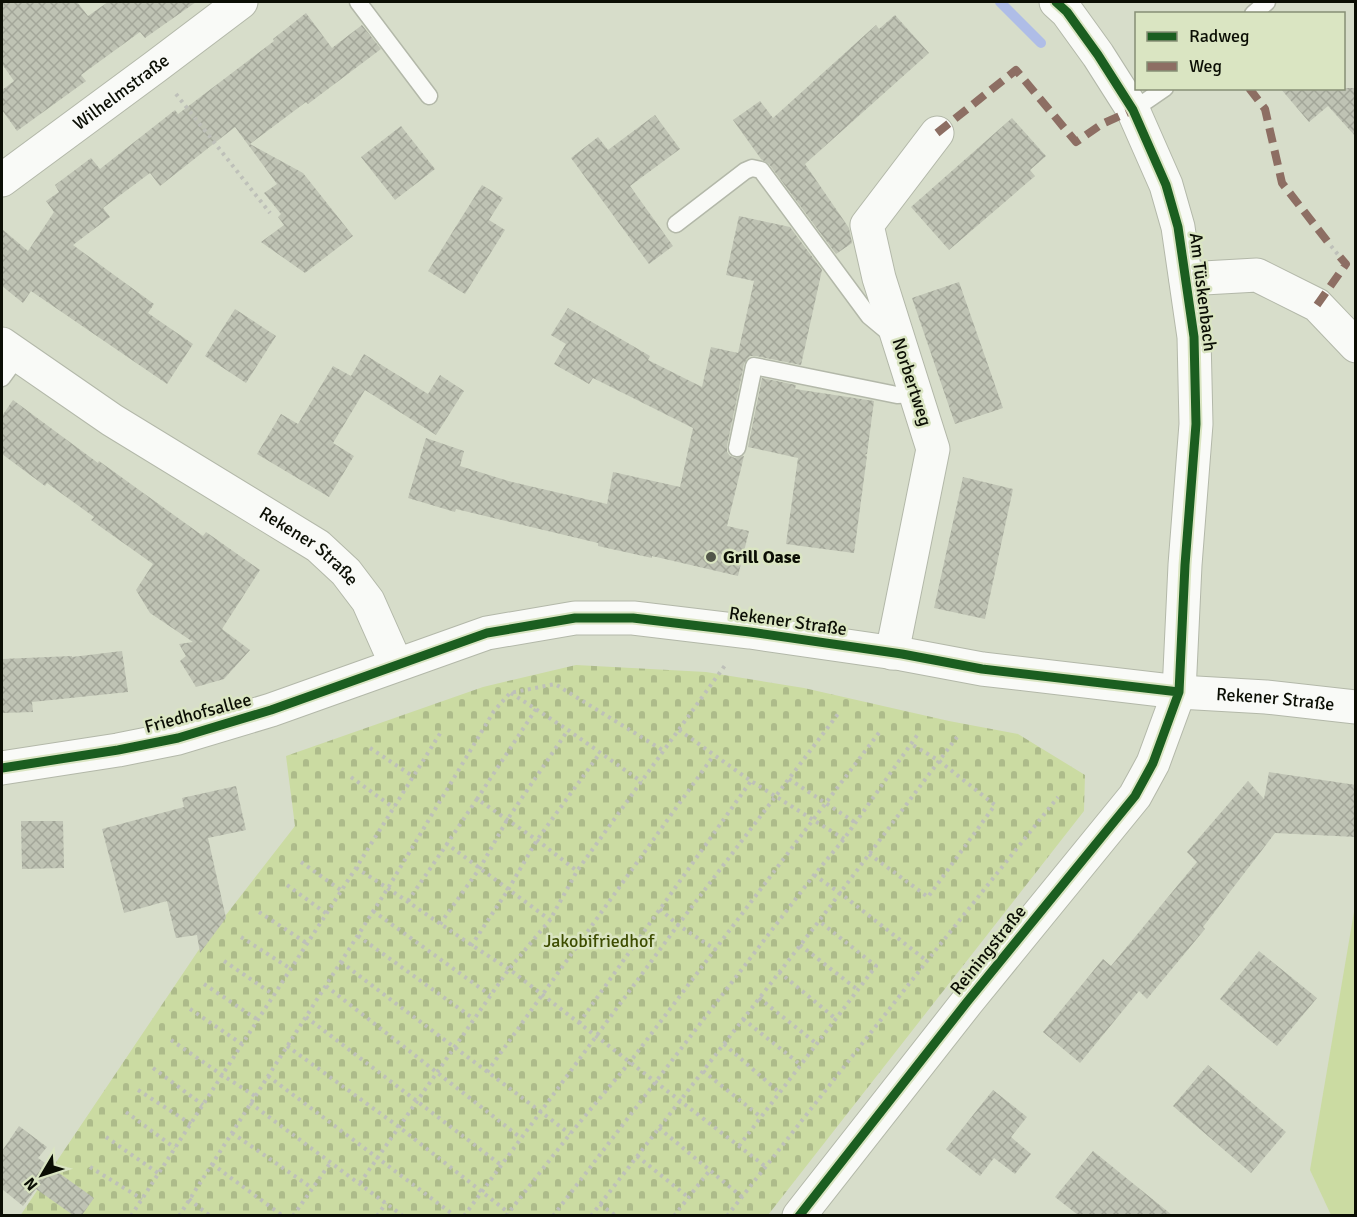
<svg xmlns="http://www.w3.org/2000/svg" width="1357" height="1217" viewBox="0 0 1357 1217" font-family="Signika,sans-serif">
<defs>
<pattern id="cemetery-stones" width="16" height="16" patternUnits="userSpaceOnUse" patternTransform="scale(1.5)"><rect width="16" height="16" fill="#cbdba2"/><path d="M2 7V4a2 2 0 0 1 4 0v3zM10 15v-3a2 2 0 0 1 4 0v3z" fill="#adbb8a"/></pattern>
<pattern id="building-cross-hatch" width="8" height="8" patternUnits="userSpaceOnUse" patternTransform="scale(1.5)"><rect width="8" height="8" fill="#bfc3b4"/><path d="M0 0l8 8M0 8l8-8" fill="none" stroke="#a3a699"/></pattern>
</defs>
<rect width="100%" height="100%" fill="#d7ddca"/>
<path fill="url(#cemetery-stones)" d="M 576,665 L 706,672 L 804,688 L 949,721 L 1018,734 L 1085,775 L 1084,811 L 768,1215 L 20,1216 L 198,951 L 295,826 L 286,756 L 483,687 Z"/>
<path fill="#cbdba2" d="M 1355,906 L 1355,1215 L 1331,1215 L 1310,1170 Z"/>
<g fill="none" stroke-linecap="round" stroke-linejoin="round">
<path stroke="#afbde7" stroke-width="10" d="M 1000,2 L 1041,43"/>
</g>
<path fill="url(#building-cross-hatch)" d="M 2,2 L 77,2 L 88,16 L 108,2 L 196,2 L 145,38 L 140,32 L 81,75 L 86,81 L 17,131 L 2,110 L 2,90 L 14,81 L 2,64 Z
M 306,13 L 332,48 L 362,25 L 381,49 L 308,104 L 306,102 L 250,144 L 303,173 L 353,236 L 305,273 L 261,242 L 284,225 L 278,217 L 281,214 L 264,193 L 277,184 L 235,127 L 160,186 L 150,173 L 103,208 L 110,217 L 73,245 L 154,304 L 148,313 L 193,344 L 167,384 L 31,291 L 23,303 L 2,286 L 2,229 L 28,251 L 54,212 L 46,201 L 59,192 L 55,185 L 91,158 L 100,169 L 175,110 L 178,114 L 274,41 L 273,39 Z
M 895,15 L 929,53 L 805,164 L 849,228 L 852,243 L 836,254 L 769,164 L 761,159 L 733,120 L 760,101 L 773,118 L 876,25 L 879,29 Z
M 1280,88 L 1356,88 L 1356,137 L 1328,106 L 1309,122 Z
M 655,115 L 680,149 L 630,186 L 673,246 L 649,264 L 571,158 L 598,137 L 608,150 Z
M 1012,118 L 1046,156 L 1030,170 L 1035,176 L 949,250 L 911,207 Z
M 401,126 L 435,169 L 395,200 L 361,157 Z
M 482,185 L 503,198 L 489,220 L 505,230 L 465,294 L 428,271 Z
M 739,216 L 790,227 L 822,270 L 801,365 L 756,356 L 750,356 L 747,359 L 744,364 L 727,446 L 727,452 L 730,456 L 735,458 L 744,456 L 727,526 L 749,531 L 738,576 L 652,556 L 652,558 L 598,546 L 598,543 L 456,509 L 455,512 L 408,498 L 426,438 L 464,451 L 460,466 L 512,482 L 607,504 L 613,472 L 680,487 L 693,428 L 593,378 L 589,384 L 554,364 L 566,344 L 551,335 L 568,308 L 650,356 L 648,360 L 702,387 L 711,347 L 738,353 L 754,281 L 726,275 Z
M 959,282 L 1003,408 L 955,424 L 912,298 Z
M 235,309 L 276,336 L 246,383 L 205,356 Z
M 364,354 L 428,394 L 440,375 L 464,391 L 436,435 L 365,390 L 333,443 L 354,456 L 329,497 L 257,454 L 281,414 L 298,424 L 333,366 L 351,376 Z
M 762,378 L 796,385 L 795,389 L 874,401 L 867,454 L 864,455 L 867,456 L 854,553 L 786,544 L 798,458 L 748,447 Z
M 13,400 L 98,463 L 99,461 L 203,536 L 206,532 L 260,570 L 222,629 L 250,650 L 224,679 L 196,687 L 180,661 L 186,656 L 179,644 L 193,642 L 150,613 L 136,590 L 153,564 L 91,520 L 94,517 L 47,483 L 45,486 L 2,454 L 2,416 Z
M 963,477 L 1013,489 L 985,619 L 934,608 Z
M 122,651 L 128,692 L 32,702 L 33,712 L 2,713 L 2,659 L 72,656 L 72,657 Z
M 1269,772 L 1356,785 L 1356,837 L 1275,833 L 1203,927 L 1205,929 L 1147,999 L 1139,991 L 1080,1063 L 1043,1032 L 1103,959 L 1111,966 L 1197,862 L 1187,852 L 1248,781 L 1264,799 Z
M 236,786 L 246,830 L 208,838 L 226,918 L 200,953 L 197,935 L 176,938 L 167,901 L 124,913 L 102,829 L 184,807 L 182,798 Z
M 21,821 L 63,821 L 64,868 L 22,869 Z
M 1259,951 L 1317,998 L 1277,1046 L 1220,999 Z
M 1208,1065 L 1286,1132 L 1251,1173 L 1173,1106 Z
M 993,1090 L 1027,1117 L 1011,1137 L 1031,1154 L 1015,1174 L 994,1158 L 980,1176 L 946,1149 Z
M 19,1126 L 47,1147 L 38,1158 L 94,1198 L 82,1215 L 73,1215 L 36,1189 L 23,1206 L 2,1189 L 2,1151 Z
M 1093,1151 L 1172,1215 L 1078,1215 L 1055,1197 Z"/>
<g fill="none" stroke-linecap="round" stroke-linejoin="round">
<defs>
<path id="service" d="M 358,2 L 429,96
M 1253,14 L 1267,2
M 1133,110 L 1165,88
M 676,224 L 745,171 L 752,168 L 761,170 L 869,316 L 893,336
M 2,378 L 18,356
M 737,448 L 754,366 L 897,395 L 916,394"/>
<g id="minor">
<path id="s1" d="M 2,180 L 155,67 L 241,2"/>
<path d="M 1186,279 L 1257,275 L 1317,305 L 1356,346"/>
<path id="s2" d="M 2,344 L 112,420 L 318,546 L 346,572 L 368,601 L 396,664"/>
<path d="M 892,653 L 933,449 L 879,278 L 867,225 L 937,133"/>
<path id="s3" d="M 2,768 L 118,750 L 178,738 L 271,710 L 487,633 L 575,618 L 633,618 L 750,632 L 902,654 L 982,669 L 1179,692 L 1266,697 L 1356,707"/>
<path d="M 799,1216 L 967,1002 L 1135,796 L 1153,763 L 1179,692 L 1185,565 L 1196,424 L 1194,337 L 1178,227 L 1166,185 L 1133,110 L 1098,55 L 1067,12 L 1056,2"/>
</g>
</defs>
<use href="#service" stroke="#b3b8a9" stroke-width="19"/>
<use href="#minor" stroke="#b3b8a9" stroke-width="35"/>
<path stroke="#bec0b9" stroke-width="4" stroke-dasharray="3 4.5" stroke-linecap="butt" d="M 176,94 L 270,213
M 1331,246 L 1340,257
M 511,693 L 568,730 L 642,782
M 536,709 L 477,799 L 537,840 L 577,871
M 679,730 L 751,781 L 844,839
M 370,748 L 414,777
M 351,777 L 394,808
M 789,779 L 856,823
M 477,799 L 447,844 L 550,920
M 869,854 L 928,897 L 995,805 L 938,760 L 911,744
M 301,862 L 342,891
M 356,868 C 408,900 457,937 509,969 L 766,1167
M 814,875 L 840,893 L 927,961
M 287,885 L 327,914
M 408,901 L 447,844
M 660,909 L 678,925 L 716,950
M 373,911 L 490,995
M 259,912 L 308,944
M 440,924 L 480,868 L 507,820 L 568,730
M 358,936 L 474,1019
M 241,937 L 291,969
M 800,945 L 858,990
M 471,946 L 508,890 L 537,840 L 600,753
M 224,961 L 274,995
M 341,962 C 417,1020 494,1076 570,1134
M 779,972 L 836,1019
M 204,984 L 258,1020
M 326,986 L 521,1138
M 759,998 L 817,1044
M 190,1009 L 242,1044
M 306,1017 L 501,1165
M 743,1019 L 801,1065
M 579,1023 L 751,781
M 171,1040 L 222,1075 L 255,1096
M 724,1044 L 780,1093
M 287,1046 L 399,1127 L 509,1213
M 153,1068 L 203,1105
M 703,1071 L 761,1117
M 487,1072 L 714,755
M 268,1076 L 455,1216
M 138,1090 L 191,1124
M 250,1103 L 403,1216
M 126,1112 L 175,1148
M 659,1128 L 742,1197
M 232,1133 L 312,1188
M 106,1137 L 158,1173
M 739,1146 L 876,966 L 819,921
M 637,1156 L 688,1197
M 212,1164 L 283,1216
M 90,1167 L 142,1199
M 360,1183 L 509,969 L 550,920 L 577,871 L 726,664
M 189,1199 L 210,1216
M 600,1204 L 616,1216
M 131,1216 L 356,868 L 441,732
M 179,1216 L 388,888 L 494,711 L 510,693 L 555,684 L 664,751
M 293,1216 L 331,1162
M 377,1216 L 386,1203
M 464,1216 L 678,925 L 838,714
M 506,1216 L 570,1134 L 630,1062 L 881,730
M 553,1216 L 814,875 L 844,839 L 918,734
M 591,1216 L 819,921 L 957,737
M 674,1216 L 710,1170
M 727,1216 L 927,961 L 1058,797"/>
<use href="#service" stroke="#f9faf7" stroke-width="16"/>
<use href="#minor" stroke="#f9faf7" stroke-width="33"/>
<path stroke="#8d6e63" stroke-width="8" stroke-dasharray="15 8" stroke-linecap="butt" d="M 1249,88 L 1265,109 L 1282,183 L 1331,246
M 937,133 L 1016,70 L 1076,142 L 1102,124 L 1133,110
M 1317,305 L 1346,264 L 1340,257"/>
<defs>
<path id="cycleway" d="M 2,768 L 118,750 L 178,738 L 271,710 L 487,633 L 575,618 L 633,618 L 750,632 L 902,654 L 982,669 L 1179,692
M 799,1216 L 967,1002 L 1135,796 L 1153,763 L 1179,692 L 1185,565 L 1196,424 L 1194,337 L 1178,227 L 1166,185 L 1133,110 L 1098,55 L 1067,12 L 1056,2"/>
</defs>
<use href="#cycleway" stroke="#dae5c2" stroke-width="13"/>
<use href="#cycleway" stroke="#1b5e20" stroke-width="9"/>
</g>
<circle fill="#525649" stroke="#dae5c2" stroke-width="2" cx="711" cy="557" r="6"/>
<g text-anchor="middle" dominant-baseline="central" stroke-width="5" stroke-linejoin="round" paint-order="stroke">
<g font-size="18" fill="#0b0e04" stroke="#dae5c2">
<text stroke="none"><textPath href="#s1" startOffset="148">Wilhelmstraße</textPath></text>
<text transform="translate(1203 292) rotate(83)">Am Tüskenbach</text>
<text transform="translate(912 382) rotate(72)">Norbertweg</text>
<text stroke="none"><textPath href="#s2" startOffset="368">Rekener Straße</textPath></text>
<text transform="translate(788 621) rotate(8)">Rekener Straße</text>
<text stroke="none"><textPath href="#s3" startOffset="1300">Rekener Straße</textPath></text>
<text transform="translate(198 713) rotate(-15)">Friedhofsallee</text>
<text transform="translate(988 950) rotate(-51)">Reiningstraße</text>
</g>
<g font-size="18" font-weight="bold" fill="#0b0e04" stroke="#dae5c2" text-anchor="start">
<text x="723" y="557">Grill Oase</text>
</g>
<g font-size="18" fill="#3d4c00" stroke="#dae5c2">
<text x="599" y="941">Jakobifriedhof</text>
</g>
</g>
<rect width="1357" height="1217" fill="none" stroke="#0b0e04" stroke-width="6"/>
<rect x="1135" y="12" width="210" height="78" fill="#dae5c2" stroke="#878f76" stroke-width="1.5"/>
<rect x="1147" y="32" width="30" height="9" fill="#1b5e20" stroke="#878f76" stroke-width="1.5"/>
<text x="1189" y="42" font-size="18" fill="#0b0e04">Radweg</text>
<rect x="1147" y="62" width="30" height="9" fill="#8d6e63" stroke="#878f76" stroke-width="1.5"/>
<text x="1189" y="72" font-size="18" fill="#0b0e04">Weg</text>
<g transform="translate(42 1175) rotate(231)" stroke="#dae5c2" stroke-width="4.5" paint-order="stroke">
<path d="M0-4.5L10 22L0 15L-10 22Z" fill="#0b0e04"/>
<text y="-9" font-size="16" font-weight="bold" text-anchor="middle" fill="#0b0e04">N</text>
</g>
</svg>
